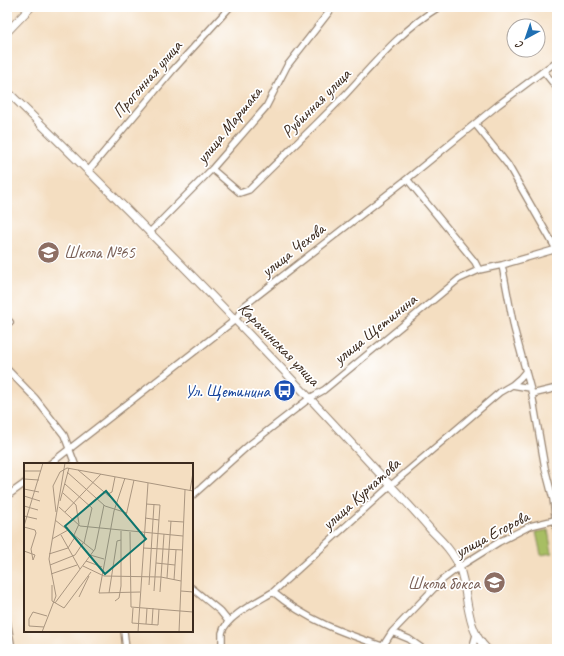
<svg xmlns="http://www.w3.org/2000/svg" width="564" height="656" viewBox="0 0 564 656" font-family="Caveat,sans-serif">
<rect width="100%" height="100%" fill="#fff"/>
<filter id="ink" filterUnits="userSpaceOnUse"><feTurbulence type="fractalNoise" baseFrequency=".025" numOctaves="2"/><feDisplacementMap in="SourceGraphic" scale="8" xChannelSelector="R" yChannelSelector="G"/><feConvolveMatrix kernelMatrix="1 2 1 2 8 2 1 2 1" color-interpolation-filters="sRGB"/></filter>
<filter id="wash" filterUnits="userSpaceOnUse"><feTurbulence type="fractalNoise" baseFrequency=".012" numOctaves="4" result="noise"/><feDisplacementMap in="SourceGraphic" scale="16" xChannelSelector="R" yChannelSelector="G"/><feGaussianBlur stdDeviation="0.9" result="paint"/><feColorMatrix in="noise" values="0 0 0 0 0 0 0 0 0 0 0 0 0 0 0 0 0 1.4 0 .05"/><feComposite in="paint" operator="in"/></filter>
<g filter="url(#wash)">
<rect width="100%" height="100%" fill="#f4dec1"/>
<path fill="#a7be63" stroke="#717440" d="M 548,530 L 552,553 L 541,555 L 536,532 Z"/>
</g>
<g filter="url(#ink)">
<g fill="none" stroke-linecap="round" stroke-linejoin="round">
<defs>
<path id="minor" d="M 544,72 L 557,88
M 476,125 L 508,165 L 556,249
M 212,169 L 240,193 L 249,190 C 280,159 312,129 343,97 C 373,65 401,30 439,7
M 88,171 L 173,70 L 230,7
M 407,179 L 475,262 L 479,270
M 149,233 L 212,169 L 266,107 L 287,66 L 333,7
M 502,265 L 514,328 L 532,394 L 545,468 L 553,499 L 557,533
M 7,324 L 10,322
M 7,369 L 35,398 L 64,435 L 75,464
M 512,385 L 520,378 L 526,371
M 532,394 L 557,388
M 50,464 L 235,320 L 244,306 L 407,179 L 498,105 L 557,61
M 7,496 L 25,483
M 192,496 L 249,445 L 310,398 L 324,390 L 459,279 L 479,270 L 502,265 L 557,249
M 192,588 L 220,611 L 228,621
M 273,592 C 306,620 343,633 382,646
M 7,620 L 12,649
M 124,631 L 126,649
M 392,632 L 409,639 L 423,649
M 222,649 C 222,644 222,638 222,633 C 225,617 260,600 273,592 L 390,486 L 500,392 L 512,385 L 530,388
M 381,649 L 392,632 L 442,580 L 459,567 L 499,542 L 530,526 L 555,520
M 472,649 L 476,635"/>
<path id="tertiary" d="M 7,32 L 31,7
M 7,91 C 129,210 250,332 365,458 C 387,482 410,505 431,530 C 442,541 455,554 460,569 C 469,595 465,628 487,649"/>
</defs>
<use href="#minor" stroke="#988470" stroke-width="8"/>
<use href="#tertiary" stroke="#988470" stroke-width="9"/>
<use href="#minor" stroke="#fff" stroke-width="5.5"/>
<use href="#tertiary" stroke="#fff" stroke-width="7"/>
</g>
</g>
<defs>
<symbol id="school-disc" viewBox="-11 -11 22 22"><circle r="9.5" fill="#8d6e63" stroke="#fff"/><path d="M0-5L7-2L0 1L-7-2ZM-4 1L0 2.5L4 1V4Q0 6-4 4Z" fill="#fff"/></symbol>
<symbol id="bus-disc" viewBox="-11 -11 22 22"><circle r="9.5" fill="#1a4fb4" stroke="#fff"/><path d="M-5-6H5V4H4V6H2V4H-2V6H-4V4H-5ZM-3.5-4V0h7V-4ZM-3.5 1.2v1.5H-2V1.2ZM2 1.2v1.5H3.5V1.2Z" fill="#fff"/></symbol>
</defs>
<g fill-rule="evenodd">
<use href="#school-disc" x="36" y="240" width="25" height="25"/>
<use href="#bus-disc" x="272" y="378" width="25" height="25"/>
<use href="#school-disc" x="482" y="570" width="25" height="25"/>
</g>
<g text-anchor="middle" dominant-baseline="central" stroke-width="3.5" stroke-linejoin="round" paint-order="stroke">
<g font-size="17" fill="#3b2a1e" stroke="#fff">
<text transform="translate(147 79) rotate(-49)">Прогонная улица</text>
<text transform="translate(316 103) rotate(-45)">Рубинная улица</text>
<text transform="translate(229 125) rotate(-51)">улица Маршака</text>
<text transform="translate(293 250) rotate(-38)">улица Чехова</text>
<text transform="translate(375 329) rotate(-39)">улица Щетинина</text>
<text transform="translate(279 344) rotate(46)">Карачинская улица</text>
<text transform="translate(361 494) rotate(-42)">улица Курчатова</text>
<text transform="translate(492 534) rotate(-28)">улица Егорова</text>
</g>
<g font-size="17" fill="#785e54" stroke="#fff" text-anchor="start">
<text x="64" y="252">Школа №65</text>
<text x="480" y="583" text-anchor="end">Школа бокса</text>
</g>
<g font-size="17" fill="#164399" stroke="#fff" text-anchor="end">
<text x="270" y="391">Ул. Щетинина</text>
</g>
</g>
<g transform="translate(24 463)">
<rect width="169" height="169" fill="#f4dec1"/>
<path fill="none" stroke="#aa9680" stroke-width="1" d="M 54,7 L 92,39M 0,8 L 17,8M 43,9 L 81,43 L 103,50M 101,15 L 90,48 L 75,130 L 116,129M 0,16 L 15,17M 41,21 L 68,45M 0,26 L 15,29M 166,28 L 169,9M 39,30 L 52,42 L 55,61 L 50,72M 84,31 L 88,29 L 91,14M 0,33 L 16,38M 36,38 L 45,5M 122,41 L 136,42M 0,43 L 14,47M 35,44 L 56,63 L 159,73M 32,49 L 29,23 L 36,9 L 43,5 L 169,28M 41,49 L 77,11M 0,53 L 13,56M 102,53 L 110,17M 121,55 L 135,57M 31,57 L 70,88M 144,58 L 160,59M 0,63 L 19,0M 0,64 L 11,67 L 12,70 L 7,86 L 9,97M 106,69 L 107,144 L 169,149M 37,72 L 56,106M 28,76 L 44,67M 60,80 L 68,45M 119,85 L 159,87M 0,88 L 11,92 L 9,97M 25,91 L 44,85 L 51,74M 66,92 L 80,96M 62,98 L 78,104M 132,100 L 151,102M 26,102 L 51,92 L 59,80M 59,103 L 80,113 L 137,114 L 157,118M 27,111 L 53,102M 143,115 L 147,58M 150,117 L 152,87M 28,122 L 28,138 L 40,145 L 67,109M 125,122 L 130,41M 130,128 L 136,42M 157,128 L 169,129M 136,129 L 140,71M 85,130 L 93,78 L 97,77M 55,134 L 65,113M 91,138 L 95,135 L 97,123 L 97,68M 31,140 L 71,86 L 80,42M 109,145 L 108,160 L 134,162 L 135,146M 122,161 L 123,145M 128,161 L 129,145M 20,164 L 5,163 L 5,156 L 9,149 L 23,153M 18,169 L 32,133 L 25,96 L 41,0M 114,169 L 124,20M 155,169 L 161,27"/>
<path fill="#0f766e" fill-opacity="0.15" stroke="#0f766e" stroke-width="2" d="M 82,28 L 122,76 L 81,111 L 41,63 Z"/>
<rect width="169" height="169" fill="none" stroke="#3b2a1e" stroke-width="2"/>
</g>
<rect width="564" height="656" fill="none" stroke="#fff" stroke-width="24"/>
<g transform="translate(526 38) rotate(220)"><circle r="19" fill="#ffffff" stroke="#b1aaa5"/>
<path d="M0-3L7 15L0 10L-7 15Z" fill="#1f6fb2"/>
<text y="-6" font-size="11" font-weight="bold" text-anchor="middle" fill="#3b2a1e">С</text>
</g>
</svg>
